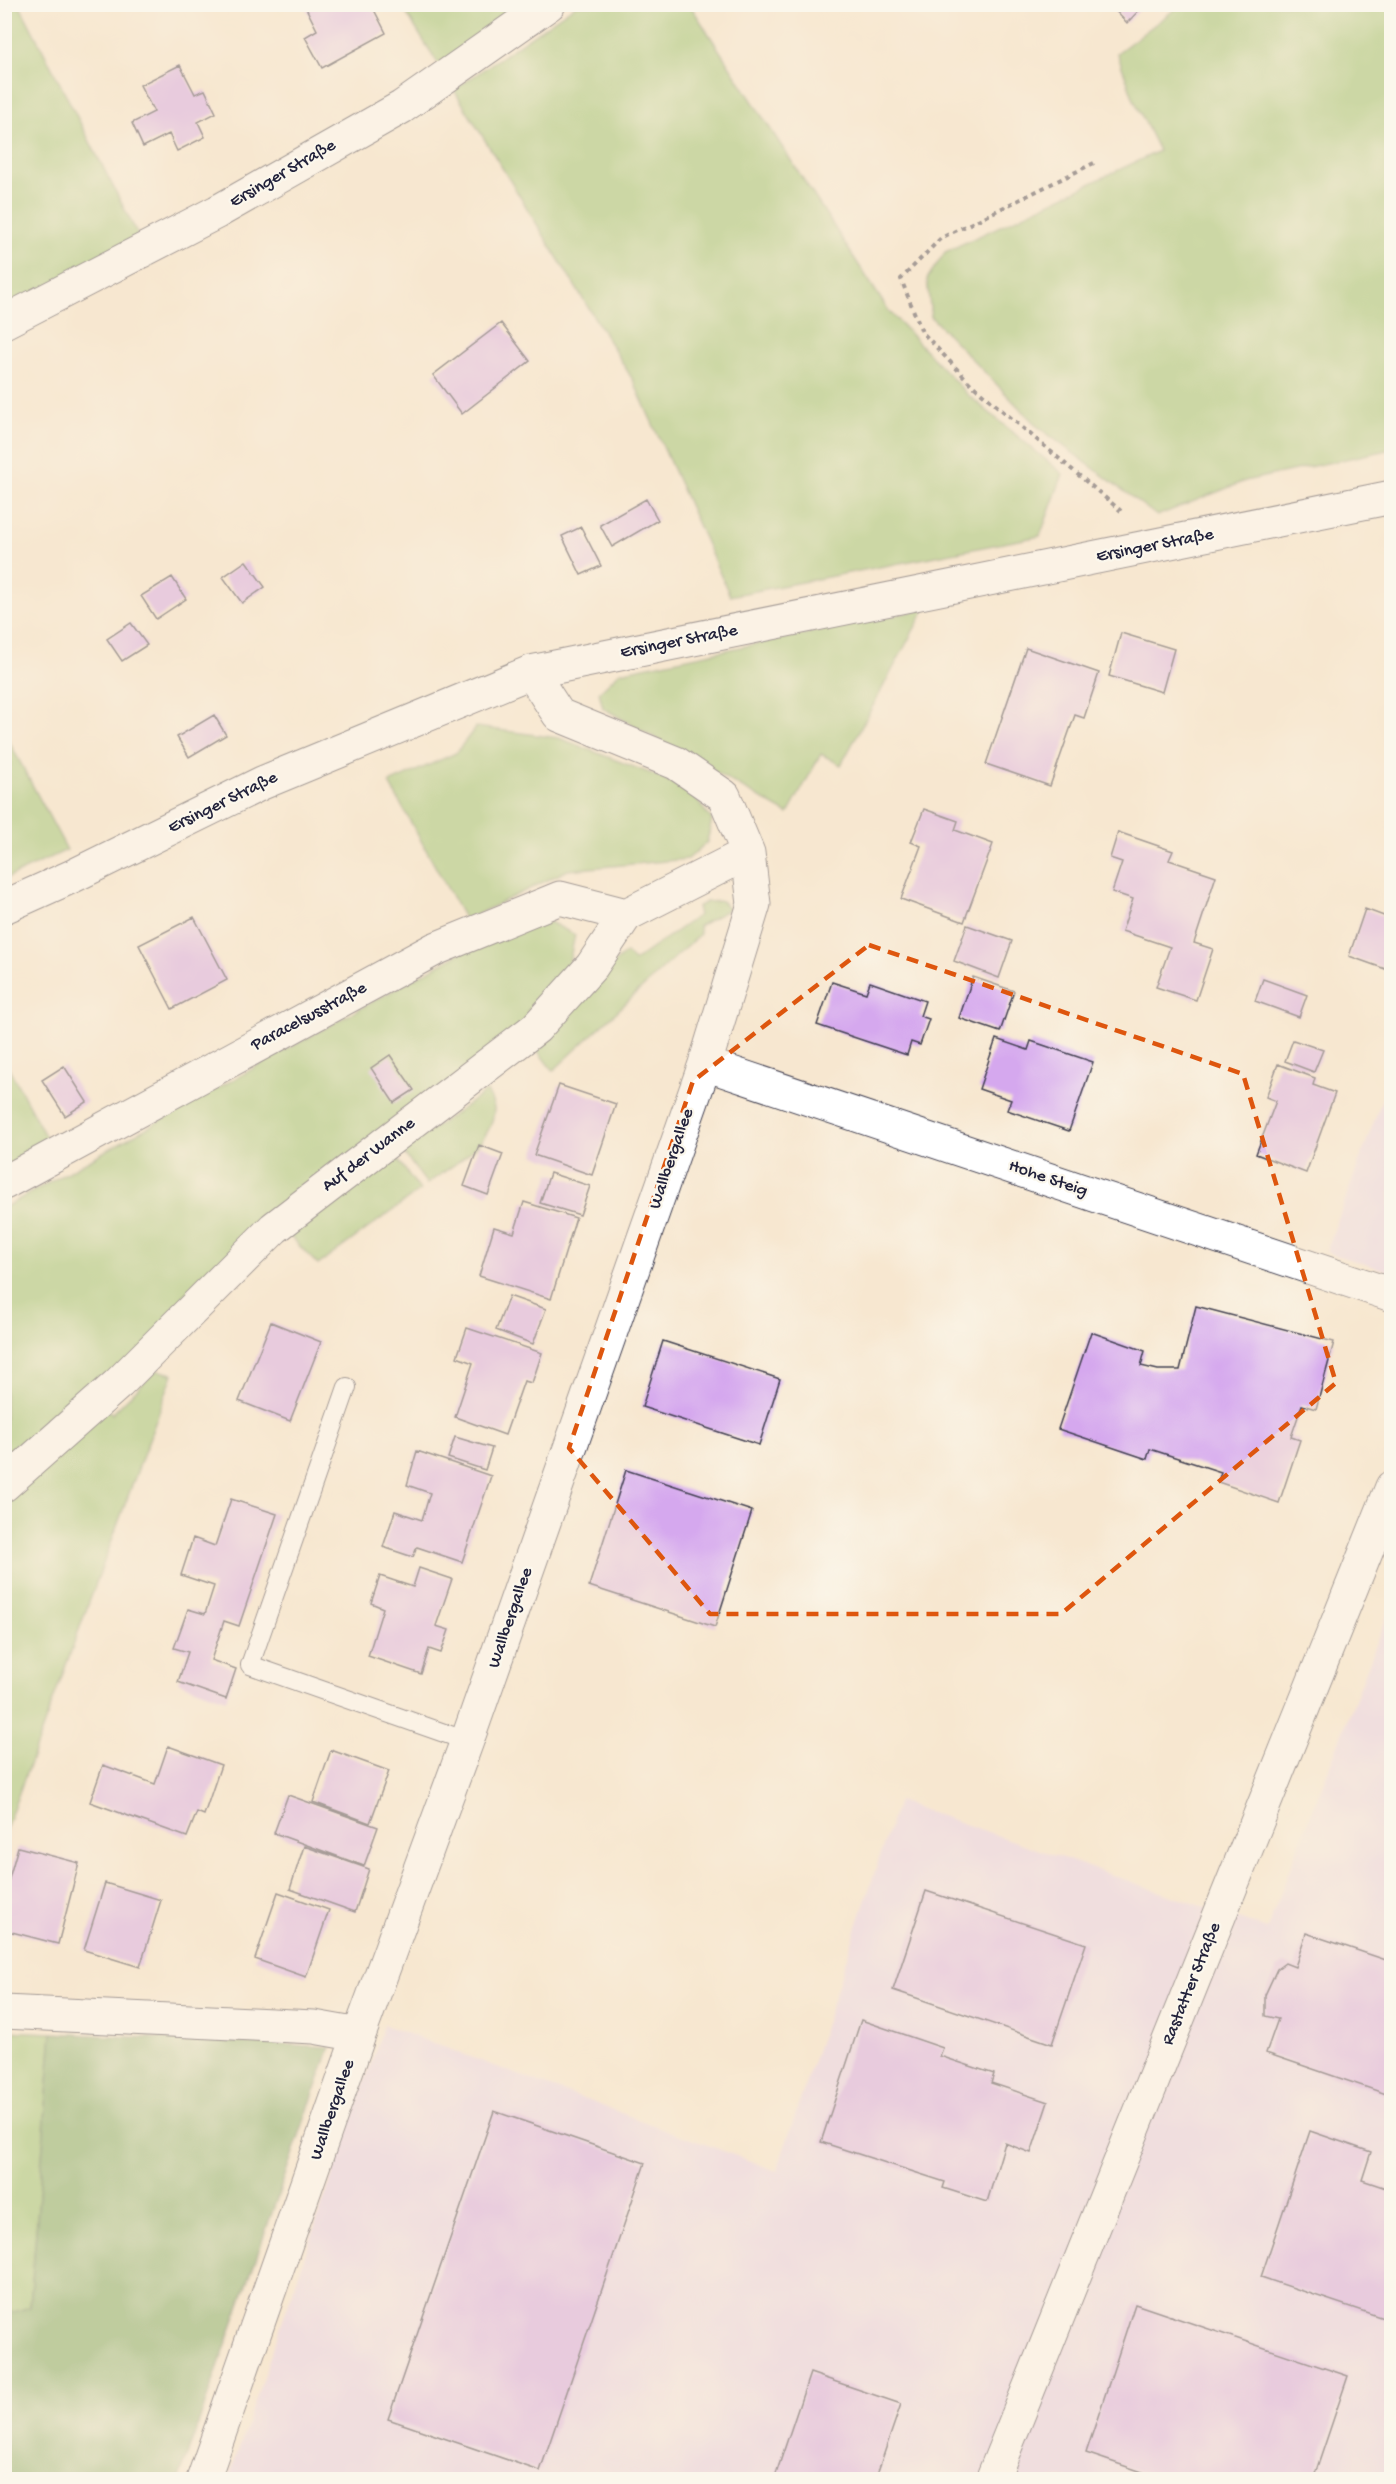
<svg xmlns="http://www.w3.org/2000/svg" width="1396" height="2484" viewBox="0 0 1396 2484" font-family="'Gochi Hand',sans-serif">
<rect width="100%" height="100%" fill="#fbf7ec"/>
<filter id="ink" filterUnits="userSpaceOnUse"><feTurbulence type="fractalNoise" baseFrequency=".0167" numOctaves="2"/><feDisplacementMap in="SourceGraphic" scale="12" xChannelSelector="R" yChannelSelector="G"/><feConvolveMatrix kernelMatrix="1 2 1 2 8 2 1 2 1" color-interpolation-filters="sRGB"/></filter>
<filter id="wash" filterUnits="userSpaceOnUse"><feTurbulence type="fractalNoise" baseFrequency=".008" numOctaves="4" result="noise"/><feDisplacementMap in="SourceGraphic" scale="24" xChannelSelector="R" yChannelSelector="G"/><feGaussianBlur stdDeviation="1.35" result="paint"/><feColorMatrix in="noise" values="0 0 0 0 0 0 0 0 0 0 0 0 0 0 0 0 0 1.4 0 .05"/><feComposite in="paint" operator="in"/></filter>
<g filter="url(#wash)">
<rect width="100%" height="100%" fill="#f7e7d0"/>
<path fill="#e6d2f0" d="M 1391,1075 L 1391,1272 L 1326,1252 Z
M 1391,1606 L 1391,2479 L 228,2480 L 384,2025 L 777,2171 L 898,1801 L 1267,1929 Z"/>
<path fill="#98c471" stroke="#5d7356" stroke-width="1.5" d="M 19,4 L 140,239 L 5,310 L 4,5 Z
M 1182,4 L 1391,5 L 1392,449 L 1245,481 L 1157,516 L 1037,426 L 931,317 L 927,279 L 945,252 L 1159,151 L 1134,100 L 1117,53 Z
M 401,5 L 532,5 L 442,70 Z
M 576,5 L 690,5 L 888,310 L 967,394 L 1063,474 L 1040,536 L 730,596 L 633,380 L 454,90 Z
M 925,609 L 841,765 L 821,754 L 788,814 L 603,708 L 599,692 L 620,672 Z
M 476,727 L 559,738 L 665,779 L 692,794 L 712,820 L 707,842 L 688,859 L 568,870 L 465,920 L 389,783 L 456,753 Z
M 4,732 L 67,850 L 5,879 L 4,879 Z
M 722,901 L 729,909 L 699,926 L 700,934 L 553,1071 L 536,1049 L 598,977 L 626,953 L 634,961 L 699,915 L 697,907 L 706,902 Z
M 550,922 L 575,935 L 566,977 L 535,1019 L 5,1471 L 5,1207 L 476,944 Z
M 4,1059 L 50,1145 L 4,1171 Z
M 487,1091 C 489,1096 494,1103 494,1109 C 493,1145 452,1165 427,1184 L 402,1151 Z
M 395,1156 L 420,1190 L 318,1265 L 286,1232 Z
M 156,1370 L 173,1374 L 5,1831 L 5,1498 L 107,1409 L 112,1414 Z
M 5,2031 L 52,2033 L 30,2307 L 5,2315 Z"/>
<path fill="#7aaa63" stroke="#4e664f" stroke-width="1.5" d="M 52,2033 L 330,2047 L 179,2479 L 5,2479 L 5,2315 L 30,2307 Z"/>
<g id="blocks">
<path fill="#d5a8ee" d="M 304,4 L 371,4 L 386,33 L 322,68 L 305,37 L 317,30 Z
M 1109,4 L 1145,4 L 1127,23 Z
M 180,65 L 195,94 L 205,90 L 216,113 L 198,122 L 205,137 L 177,151 L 169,134 L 143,147 L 132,123 L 154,112 L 140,85 Z
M 501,323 L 530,361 L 462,414 L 433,375 Z
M 646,499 L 658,520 L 612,547 L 600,525 Z
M 581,527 L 601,566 L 581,575 L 562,536 Z
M 246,561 L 265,587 L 242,603 L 223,577 Z
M 172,577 L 186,599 L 156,619 L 141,596 Z
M 131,623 L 147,645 L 122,661 L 107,639 Z
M 1121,633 L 1174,649 L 1162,692 L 1109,676 Z
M 1026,648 L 1099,673 L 1084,718 L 1075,715 L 1050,786 L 986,764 Z
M 214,715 L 226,735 L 189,757 L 177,737 Z
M 924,809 L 958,821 L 955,830 L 993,844 L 964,922 L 901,899 L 921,846 L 911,842 Z
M 1118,832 L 1173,851 L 1169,860 L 1216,876 L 1194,943 L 1213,949 L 1196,1000 L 1156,987 L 1170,947 L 1122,931 L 1133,899 L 1112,892 L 1122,862 L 1110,858 Z
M 1365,909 L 1392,919 L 1392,960 L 1388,970 L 1349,956 Z
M 194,917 L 227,980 L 172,1009 L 139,945 Z
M 967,925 L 1012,941 L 999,978 L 954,961 Z
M 973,977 L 1014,991 L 1000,1032 L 959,1018 Z
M 1263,979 L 1307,995 L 1299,1017 L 1255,1001 Z
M 832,982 L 866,993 L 870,982 L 925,1001 L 920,1016 L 929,1019 L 920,1045 L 911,1042 L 907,1055 L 817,1025 Z
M 996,1039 L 1028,1050 L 1031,1041 L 1093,1062 L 1069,1131 L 1007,1110 L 1011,1100 L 979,1089 Z
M 1293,1040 L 1323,1050 L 1314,1072 L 1285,1061 Z
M 390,1055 L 414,1090 L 394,1103 L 371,1068 Z
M 1278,1064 L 1315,1078 L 1313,1085 L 1335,1093 L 1306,1173 L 1256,1154 L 1276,1101 L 1266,1097 Z
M 64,1066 L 87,1102 L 65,1116 L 42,1080 Z
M 559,1085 L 616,1104 L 592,1175 L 534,1155 Z
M 479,1145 L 503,1154 L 488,1195 L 464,1186 Z
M 550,1173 L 590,1186 L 580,1215 L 540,1203 Z
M 524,1202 L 576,1218 L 551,1299 L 479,1276 L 494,1227 L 514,1233 Z
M 509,1296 L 546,1309 L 533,1344 L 496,1330 Z
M 1196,1306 L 1334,1342 L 1316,1409 L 1302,1405 L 1291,1437 L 1300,1440 L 1279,1503 L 1218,1482 L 1221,1472 L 1150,1449 L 1147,1459 L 1058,1429 L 1091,1332 L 1145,1351 L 1141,1366 L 1158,1370 L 1180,1370 Z
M 271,1322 L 321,1342 L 290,1421 L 239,1401 Z
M 467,1328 L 542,1353 L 532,1383 L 524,1381 L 505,1435 L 455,1417 L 473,1363 L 457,1357 Z
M 663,1341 L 780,1379 L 759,1445 L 642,1407 Z
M 455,1437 L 492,1448 L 485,1470 L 448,1458 Z
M 417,1451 L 491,1476 L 462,1562 L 417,1547 L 413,1557 L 383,1547 L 395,1511 L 422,1520 L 430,1493 L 407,1485 Z
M 626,1470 L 752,1511 L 715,1627 L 589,1586 Z
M 231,1499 L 277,1514 L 239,1626 L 224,1621 L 211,1660 L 236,1669 L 226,1699 L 178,1682 L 188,1652 L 174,1648 L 188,1609 L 205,1614 L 214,1586 L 181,1575 L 193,1538 L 215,1546 Z
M 419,1568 L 452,1579 L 436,1626 L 449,1630 L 441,1653 L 429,1649 L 421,1674 L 368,1656 L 383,1608 L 371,1603 L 380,1576 L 413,1587 Z
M 168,1746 L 221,1765 L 204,1815 L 197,1812 L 187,1837 L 90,1802 L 103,1765 L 155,1784 Z
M 331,1750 L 389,1771 L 370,1823 L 313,1802 Z
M 288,1795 L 378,1827 L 364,1866 L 274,1833 Z
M 304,1846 L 369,1869 L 355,1912 L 290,1889 Z
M 18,1847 L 79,1863 L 58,1944 L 4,1930 L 4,1896 Z
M 105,1883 L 161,1900 L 140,1967 L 84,1950 Z
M 926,1891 L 1086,1944 L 1052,2044 L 893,1990 Z
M 278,1892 L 329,1910 L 306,1977 L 255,1959 Z
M 1306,1933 L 1392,1962 L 1392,2096 L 1266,2053 L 1278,2019 L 1265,2016 L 1265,1995 L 1277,1969 L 1285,1963 L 1295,1967 Z
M 861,2020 L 943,2048 L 940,2056 L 994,2074 L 991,2083 L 1048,2102 L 1031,2153 L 1005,2143 L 987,2202 L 943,2188 L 945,2182 L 821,2142 Z
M 494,2111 L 645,2163 L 540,2471 L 388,2419 Z
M 1310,2131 L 1371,2152 L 1362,2180 L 1392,2190 L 1392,2321 L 1261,2277 Z
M 1135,2304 L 1348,2376 L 1313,2480 L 1166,2480 L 1086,2453 Z
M 810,2373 L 901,2404 L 875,2480 L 774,2480 Z"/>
</g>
</g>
<g filter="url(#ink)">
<use href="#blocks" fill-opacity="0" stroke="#424051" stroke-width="1.5"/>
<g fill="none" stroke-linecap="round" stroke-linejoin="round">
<defs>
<path id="service" d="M 347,1387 L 250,1665 L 467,1741"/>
<path id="minor" d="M 4,322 L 217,212 L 402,107 L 549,4
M 4,907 L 73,876 L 262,783 L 531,672 L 1392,497
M 705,1064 L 1392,1295
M 4,1183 L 435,949 L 560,898 L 626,915
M 4,1485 L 119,1383 L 274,1228 L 536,1028 L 592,966 L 626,915 L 748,853
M 4,2012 L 314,2027 L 359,2035
M 203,2480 L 359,2035 L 467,1741 L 705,1064 L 754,904 L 748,853 L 724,796 L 676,763 L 559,715 L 531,672
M 992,2480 L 1392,1487"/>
</defs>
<use href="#service" stroke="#424051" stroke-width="20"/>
<use href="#minor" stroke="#424051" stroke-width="35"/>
<path stroke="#424051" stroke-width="4" stroke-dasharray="4.5 4.5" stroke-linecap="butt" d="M 1094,163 L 941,238 L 901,279 L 922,332 L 971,384 L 1121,511"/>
<use href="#service" stroke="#fff" stroke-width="18"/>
<use href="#minor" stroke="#fff" stroke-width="33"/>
</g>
</g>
<path d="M0 0H1396V2484H0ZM 869,945 L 1243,1074 L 1336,1383 L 1061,1614 L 710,1614 L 569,1448 L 693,1081 Z" fill="#f7e7d0" fill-opacity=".55" fill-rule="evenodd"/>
<path fill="none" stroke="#de560e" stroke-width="4.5" stroke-dasharray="12 8" stroke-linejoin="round" d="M 869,945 L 1243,1074 L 1336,1383 L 1061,1614 L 710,1614 L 569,1448 L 693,1081 Z"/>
<g text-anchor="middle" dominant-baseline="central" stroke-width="4.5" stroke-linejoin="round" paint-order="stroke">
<g font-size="18" fill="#22223b" stroke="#fbf7ec">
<text transform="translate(283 174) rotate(-30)">Ersinger Straße</text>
<text transform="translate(1155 546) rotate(-11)">Ersinger Straße</text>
<text transform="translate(679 642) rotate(-11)">Ersinger Straße</text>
<text transform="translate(223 803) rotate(-26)">Ersinger Straße</text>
<text transform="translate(309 1017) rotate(-28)">Paracelsusstraße</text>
<text transform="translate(369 1155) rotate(-37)">Auf der Wanne</text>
<text transform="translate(672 1159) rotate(-71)">Wallbergallee</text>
<text transform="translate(1048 1179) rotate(19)">Hohe Steig</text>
<text transform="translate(511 1618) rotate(-71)">Wallbergallee</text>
<text transform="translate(1192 1984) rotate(-68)">Rastatter Straße</text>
<text transform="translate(333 2110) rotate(-71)">Wallbergallee</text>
</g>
</g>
<rect width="1396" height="2484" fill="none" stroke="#fbf7ec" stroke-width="24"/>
</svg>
